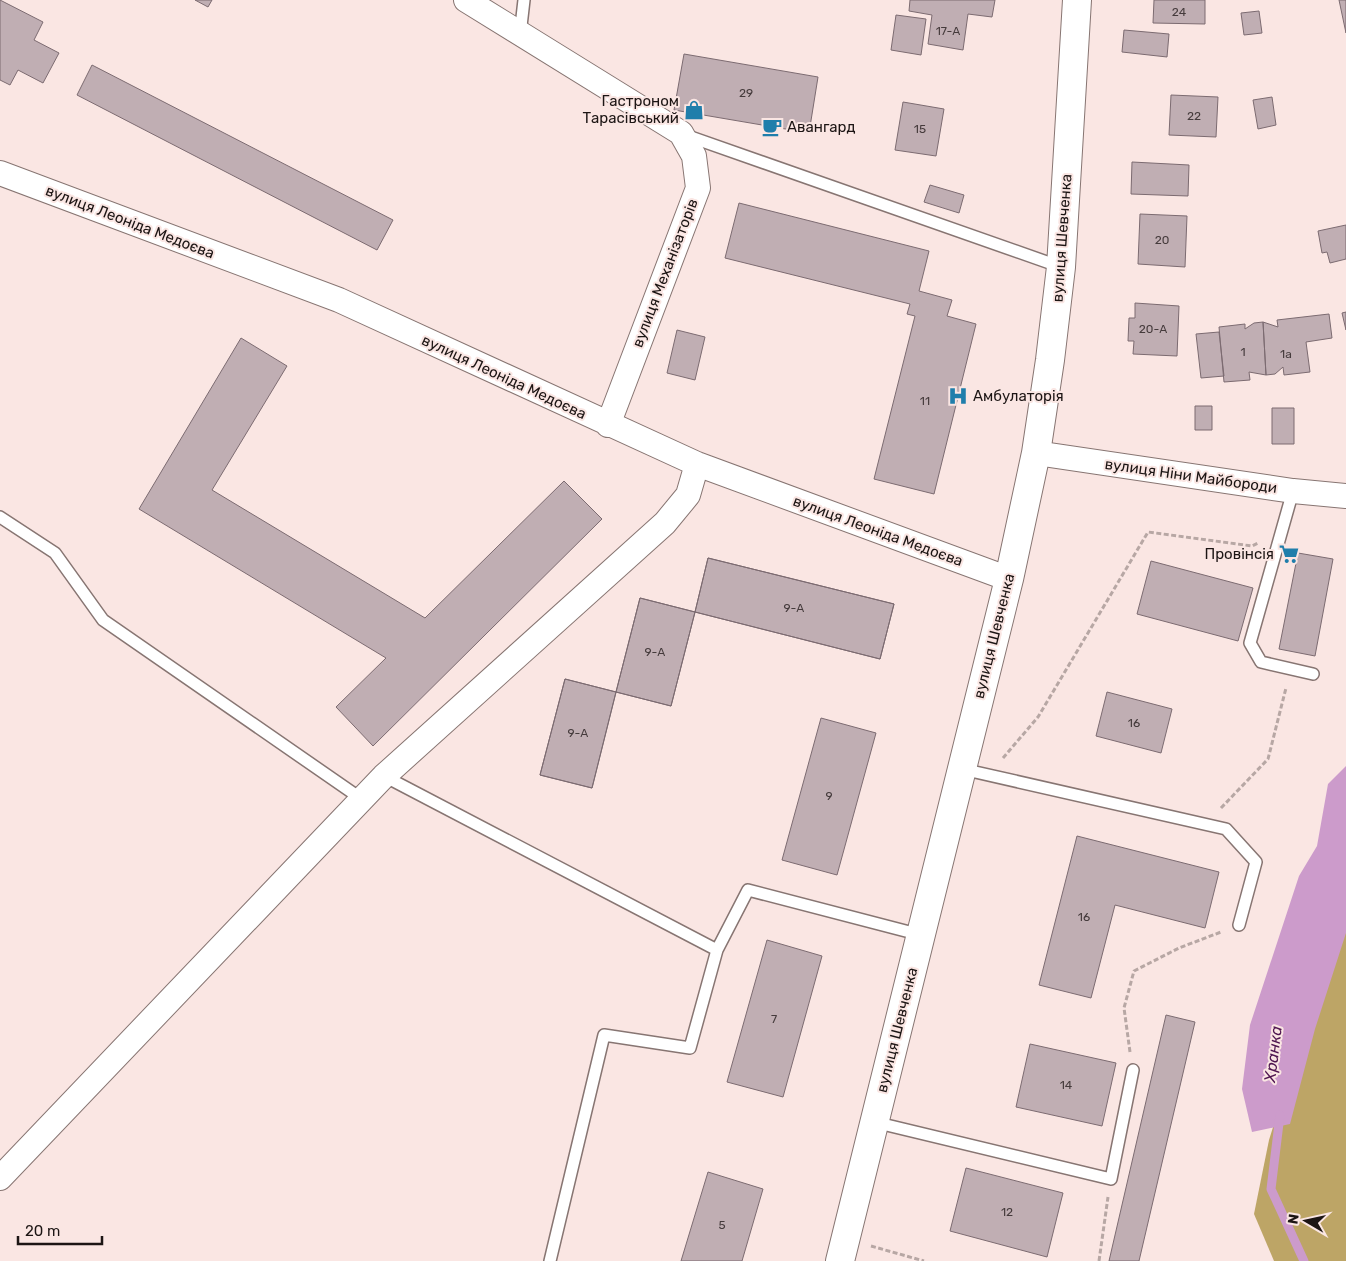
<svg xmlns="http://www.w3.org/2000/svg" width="1346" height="1261" viewBox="0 0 1346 1261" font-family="Rubik,sans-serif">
<rect width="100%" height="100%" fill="#fae6e3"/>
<path fill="#bda566" d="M 1346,896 L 1346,1261 L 1274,1261 L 1254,1214 L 1269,1140 Z"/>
<path fill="#cc9bcb" d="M 1346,766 L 1346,933 L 1315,1029 L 1290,1124 L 1252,1132 L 1242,1089 L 1250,1025 L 1299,876 L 1317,846 L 1328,784 Z"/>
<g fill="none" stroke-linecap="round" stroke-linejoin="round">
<path stroke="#cc9bcb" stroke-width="9" d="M 1280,1115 L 1271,1189 L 1304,1261"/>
</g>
<path fill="#c0aeb3" stroke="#7c6b71" d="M 0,0 L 43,22 L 34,40 L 59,53 L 43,83 L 18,70 L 10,85 L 0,80 Z
M 195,0 L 212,0 L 208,7 Z
M 910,0 L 995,0 L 992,17 L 968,14 L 963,50 L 928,44 L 932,15 L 909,11 Z
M 1154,0 L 1205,0 L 1205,24 L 1153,23 Z
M 1339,0 L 1346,0 L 1346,33 Z
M 1259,11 L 1262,33 L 1244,35 L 1241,13 Z
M 896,15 L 926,19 L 921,55 L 891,50 Z
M 1124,30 L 1169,34 L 1167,57 L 1122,52 Z
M 684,54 L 818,77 L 809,133 L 674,110 Z
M 92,65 L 393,220 L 377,250 L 77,95 Z
M 1171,95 L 1218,97 L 1216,137 L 1169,135 Z
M 1272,97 L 1276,125 L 1258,129 L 1253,100 Z
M 903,102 L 944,109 L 936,156 L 895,150 Z
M 1132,162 L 1189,165 L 1188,196 L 1131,194 Z
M 930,185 L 964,195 L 959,213 L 924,202 Z
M 739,203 L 929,251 L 919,291 L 952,300 L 947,316 L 976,324 L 934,494 L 874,479 L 915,316 L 907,314 L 910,304 L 725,258 Z
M 1140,214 L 1187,216 L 1185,267 L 1138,264 Z
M 1346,225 L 1346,259 L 1330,263 L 1327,252 L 1322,253 L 1318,231 Z
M 1135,303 L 1179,306 L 1177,356 L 1133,354 L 1134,341 L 1128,341 L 1129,318 L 1135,318 Z
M 1346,312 L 1346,330 L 1342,313 Z
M 1329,314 L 1332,338 L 1306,342 L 1310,372 L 1284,375 L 1283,367 L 1275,374 L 1266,375 L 1263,322 L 1278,327 L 1277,320 Z
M 1263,322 L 1266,375 L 1249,372 L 1250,380 L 1224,382 L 1219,327 L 1245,324 L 1245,329 L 1254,323 Z
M 677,330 L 705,337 L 695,380 L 667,373 Z
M 1219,332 L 1224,376 L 1201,378 L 1196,334 Z
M 241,338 L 287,366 L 212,490 L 425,618 L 564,481 L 602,519 L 373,746 L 336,707 L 386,658 L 139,509 Z
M 1195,406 L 1212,406 L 1212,430 L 1195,430 Z
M 1272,408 L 1294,408 L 1294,444 L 1272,444 Z
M 1298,553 L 1333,559 L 1315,656 L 1279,649 Z
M 708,558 L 894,604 L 880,659 L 695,612 Z
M 708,558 L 894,604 L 880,659 L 695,612 Z
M 1151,561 L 1253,588 L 1238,641 L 1137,614 Z
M 640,598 L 695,612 L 671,706 L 616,692 Z
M 640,598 L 695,612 L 671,706 L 616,692 Z
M 565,679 L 616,692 L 592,788 L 540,775 Z
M 565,679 L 616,692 L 592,788 L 540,775 Z
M 1107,692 L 1172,709 L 1161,753 L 1096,736 Z
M 821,718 L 876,733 L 837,875 L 782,860 Z
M 1077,836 L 1219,872 L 1205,928 L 1115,905 L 1091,998 L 1039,985 Z
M 767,940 L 822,956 L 783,1097 L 727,1082 Z
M 1166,1015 L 1195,1022 L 1139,1261 L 1109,1261 Z
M 1030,1044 L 1116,1063 L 1102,1126 L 1016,1107 Z
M 966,1168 L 1063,1193 L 1047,1257 L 950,1231 Z
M 708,1172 L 763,1189 L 742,1261 L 681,1261 Z"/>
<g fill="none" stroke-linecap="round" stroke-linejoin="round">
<defs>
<path id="lane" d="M 520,35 L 524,0
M 685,135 L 1061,267
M 1293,491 L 1250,643 L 1261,662 L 1313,674
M 0,517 L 55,553 L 103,620 L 363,800
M 962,769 L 1226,829 L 1256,862 L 1239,925
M 384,776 L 717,950 L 748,890 L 921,935
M 874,1122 L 1111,1179 L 1133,1070
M 550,1261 L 604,1035 L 690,1048 L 717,950"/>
<path id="street" d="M 466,0 L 681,133 L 694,156 L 698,188 L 608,425
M 0,173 L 339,300 L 697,464 L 1009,579
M 1036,453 L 1293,491 L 1346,496
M 0,1178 L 384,776 L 665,523 L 688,495 L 697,464"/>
<path id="secondary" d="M 840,1261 L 1009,579 L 1036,453 L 1050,360 L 1061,267 L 1077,0"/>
</defs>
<use href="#lane" stroke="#877572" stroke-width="14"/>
<use href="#street" stroke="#877572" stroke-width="26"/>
<use href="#secondary" stroke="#877572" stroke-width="30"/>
<path stroke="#b7a7a4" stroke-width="3" stroke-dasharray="5 2.5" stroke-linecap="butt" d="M 1003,758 L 1038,717 L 1148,532 L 1252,546 L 1258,543
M 1221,808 L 1268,759 L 1286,688
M 1130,1052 L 1124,1008 L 1134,971 L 1179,948 L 1221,932
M 871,1246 L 924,1261
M 1099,1261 L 1108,1197"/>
<use href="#lane" stroke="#fff" stroke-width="11"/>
<use href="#street" stroke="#fff" stroke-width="24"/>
<use href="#secondary" stroke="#fff" stroke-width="28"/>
</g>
<defs>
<symbol id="shop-bare" viewBox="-9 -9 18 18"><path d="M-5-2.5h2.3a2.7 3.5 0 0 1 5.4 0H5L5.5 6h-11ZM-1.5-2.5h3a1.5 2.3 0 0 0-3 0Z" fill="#1f7eab" stroke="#fae6e3" stroke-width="2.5" paint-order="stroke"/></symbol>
<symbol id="cafe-bare" viewBox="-9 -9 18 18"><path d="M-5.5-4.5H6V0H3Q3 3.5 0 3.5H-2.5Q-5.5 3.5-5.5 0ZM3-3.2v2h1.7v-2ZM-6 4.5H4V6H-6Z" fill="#1f7eab" stroke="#fae6e3" stroke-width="2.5" paint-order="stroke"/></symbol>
<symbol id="hospital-bare" viewBox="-9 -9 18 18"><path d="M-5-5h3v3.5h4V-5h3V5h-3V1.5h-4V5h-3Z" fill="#1f7eab" stroke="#fae6e3" stroke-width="2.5" paint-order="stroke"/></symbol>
<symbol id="supermarket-bare" viewBox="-9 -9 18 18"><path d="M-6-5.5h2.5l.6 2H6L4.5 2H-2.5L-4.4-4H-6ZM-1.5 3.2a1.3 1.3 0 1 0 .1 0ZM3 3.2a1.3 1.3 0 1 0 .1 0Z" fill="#1f7eab" stroke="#fae6e3" stroke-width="2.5" paint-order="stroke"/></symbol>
</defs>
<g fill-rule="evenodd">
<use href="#shop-bare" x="680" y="96" width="28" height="28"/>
<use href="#cafe-bare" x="758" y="113" width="28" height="28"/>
<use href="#hospital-bare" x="944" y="382" width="28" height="28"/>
<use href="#supermarket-bare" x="1275" y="540" width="28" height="28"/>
</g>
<g text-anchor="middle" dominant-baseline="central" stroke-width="4" stroke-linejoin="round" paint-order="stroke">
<g font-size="12" fill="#453b3c">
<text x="1179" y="12">24</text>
<text x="948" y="31">17-А</text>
<text x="746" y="93">29</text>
<text x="1194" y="116">22</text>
<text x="920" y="129">15</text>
<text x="1162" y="240">20</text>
<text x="1153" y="329">20-А</text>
<text x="1243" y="352">1</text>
<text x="1286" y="354">1а</text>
<text x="925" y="401">11</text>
<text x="794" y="608">9-А</text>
<text x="655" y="652">9-А</text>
<text x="1134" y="723">16</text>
<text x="578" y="733">9-А</text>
<text x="829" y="796">9</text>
<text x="1084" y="917">16</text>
<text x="774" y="1019">7</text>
<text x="1066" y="1085">14</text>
<text x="1007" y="1212">12</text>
<text x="722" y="1225">5</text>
</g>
<g font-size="15" fill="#1c1514" stroke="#fae6e3" text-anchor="end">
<text x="679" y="101">Гастроном<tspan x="679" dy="17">Тарасівський</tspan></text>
<text x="787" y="127" text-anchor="start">Авангард</text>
<text x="973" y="396" text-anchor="start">Амбулаторія</text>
<text x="1274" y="554">Провінсія</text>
</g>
<g font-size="15" fill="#1c1514" stroke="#fae6e3">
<text transform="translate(130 222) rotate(21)">вулиця Леоніда Медоєва</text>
<text transform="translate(1062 238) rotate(-86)">вулиця Шевченка</text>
<text transform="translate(665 273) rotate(-69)">вулиця Механізаторів</text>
<text transform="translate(504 377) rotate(25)">вулиця Леоніда Медоєва</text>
<text transform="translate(1191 476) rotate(8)">вулиця Ніни Майбороди</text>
<text transform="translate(878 531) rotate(20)">вулиця Леоніда Медоєва</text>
<text transform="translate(994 636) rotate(-76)">вулиця Шевченка</text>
<text transform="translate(897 1030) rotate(-76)">вулиця Шевченка</text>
</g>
<g font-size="16" font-style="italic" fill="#4f1550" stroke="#fae6e3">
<text transform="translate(1273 1054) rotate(-83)">Хранка</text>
</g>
</g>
<g transform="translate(1306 1221) rotate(279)" stroke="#fae6e3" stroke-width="4" paint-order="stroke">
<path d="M0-4L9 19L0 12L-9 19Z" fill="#1c1514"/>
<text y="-8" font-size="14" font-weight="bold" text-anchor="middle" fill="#1c1514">N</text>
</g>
<path d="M18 1236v8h84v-8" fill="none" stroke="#1c1514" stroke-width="2.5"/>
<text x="25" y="1236" font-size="15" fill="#1c1514" stroke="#fae6e3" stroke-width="4" paint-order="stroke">20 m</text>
</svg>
